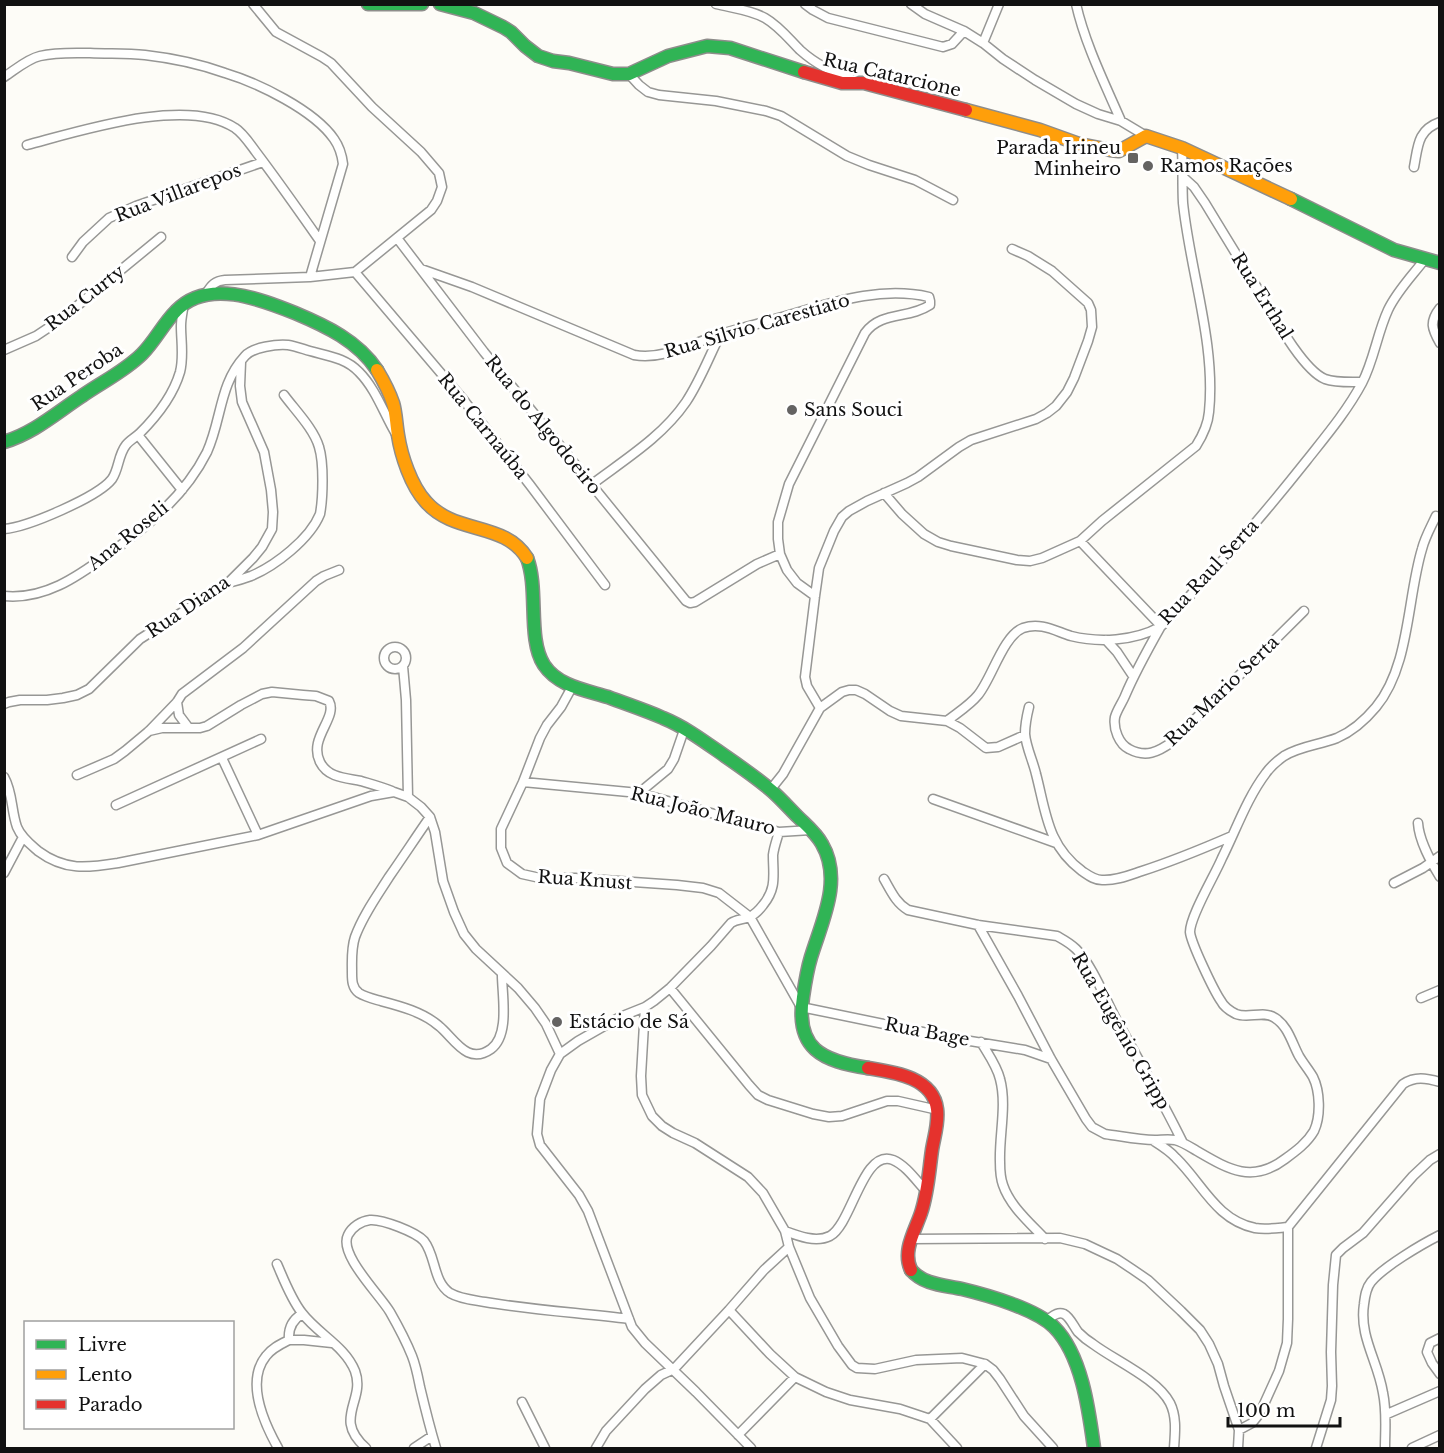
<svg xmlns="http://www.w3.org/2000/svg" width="1444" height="1453" viewBox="0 0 1444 1453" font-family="'Libre Baskerville',serif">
<rect width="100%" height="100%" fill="#fdfcf7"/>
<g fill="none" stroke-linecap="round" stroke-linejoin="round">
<defs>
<path id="street" d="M 716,4 C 732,8 751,10 765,18 C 779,26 789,39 800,50 C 819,67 834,72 857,81
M 805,4 L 813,10 L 828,18 L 943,47 L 952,44 L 964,31
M 911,4 L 925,14 L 964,31 L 983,43 L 1003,59 L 1035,80 L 1076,104 L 1098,114 L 1121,121 L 1146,136
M 1076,4 C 1085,44 1105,84 1121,121
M 983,43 L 999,4
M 629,74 L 639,85 L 648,92 L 659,95 L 716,101 L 766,111 L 781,116 L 847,156 L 869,165 L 915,180 L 953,200
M 4,77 C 15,70 27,59 40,56 C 56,52 73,53 90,53 C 108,54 126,53 145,55 C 171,58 200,64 225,73 C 258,83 314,110 334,139 C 339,146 342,156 343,164 L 310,277
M 27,145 C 80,131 187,96 235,128 C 243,133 250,144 256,152 C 278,181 299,211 320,241
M 1414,167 C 1418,147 1417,130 1440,122
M 1183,177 L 1194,187 L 1205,203 C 1222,231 1239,259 1256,286 C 1270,309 1301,369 1325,379 C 1336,383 1351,382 1362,382
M 397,238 L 484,352 L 686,601 L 690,603 L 695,602 L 757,564 L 780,554
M 72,257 L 83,242 L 109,218 L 136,206 L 263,162
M 421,269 L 472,287 L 634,355 C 663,360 691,344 718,335 C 741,328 765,322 789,315 C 834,302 881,286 929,297 L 930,301 L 930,305 C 909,319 881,311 865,333 L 789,484 L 778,522 L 778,539 L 780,554 L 787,570 L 797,583 L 815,596
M 355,272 L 462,398 L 530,485 L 605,585
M 206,294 C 211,285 215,281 225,280 L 310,277 L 355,272 L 431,210 L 437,201 L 442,187 L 439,173 L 421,152 L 372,107 L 331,63 L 322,57 L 276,32 L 253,4
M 1440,308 C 1429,322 1432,329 1440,343
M 4,350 L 36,336 L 60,320 L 161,237
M 138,435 L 182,490
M 591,485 C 624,460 662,437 686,402 C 700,381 709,357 720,335
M 884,493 L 902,514 L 924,534 L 938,542 L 951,546 L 1017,560 L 1030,561 L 1042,558 L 1080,541 L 1102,521 L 1196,446 C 1203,435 1208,425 1209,412 C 1216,344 1190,271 1183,203 C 1182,185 1183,166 1182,148
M 4,529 C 28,527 98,497 112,479 C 119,469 118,455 126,445 C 130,440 136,437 140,433 C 158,415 173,396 180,372 C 184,357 181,341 181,326 C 181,318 183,311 184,303
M 1080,541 L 1161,626
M 228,583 C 236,581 243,579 251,576 C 275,566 310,539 320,514 C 323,498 324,463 319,447 C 314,429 295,410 284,395
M 4,596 C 44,600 77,577 107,555 C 147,527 185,496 207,452 C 222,419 219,384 245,356 C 253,347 277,344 288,345 C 295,346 303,349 310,351 C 328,356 346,358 359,372 C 376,389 384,414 396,434
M 1161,626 C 1148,649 1135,672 1125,696 C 1122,703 1117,710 1115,717 C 1113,729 1119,744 1129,749 C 1146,758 1158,752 1172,742 L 1304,611
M 1106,640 L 1117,652 L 1133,676
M384 658a11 11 0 1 1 22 0a11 11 0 1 1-22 0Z
M 403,666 L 406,700 L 408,797
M 572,687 L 561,707 L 547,725 L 540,738 L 523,782 L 501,829 L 501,848 L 507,863 L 522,874 L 540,878 L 575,878 L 677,885 L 703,888 L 719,893 L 750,917 L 801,1007 L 952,1038 L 1025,1050 L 1051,1059
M 177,702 L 179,715 L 188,727
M 4,704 L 9,702 L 20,700 L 47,700 L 63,698 L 77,695 L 89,689 L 140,639 L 228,583 L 253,558 L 262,547 L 272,529 L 273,512 L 271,490 L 264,452 L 242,402 L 240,386 L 241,362
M 1029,707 C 1027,715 1025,725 1025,734 C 1026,747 1033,761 1036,774 C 1046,812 1047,845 1082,871 C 1088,875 1094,880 1102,880 C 1116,881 1130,875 1142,871 C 1173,861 1202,849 1232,836
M 820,708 L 807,686 L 805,677 L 815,596 L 819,568 L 834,531 L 842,517 L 849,511 L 867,501 L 907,483 L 918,477 L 959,447 L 971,440 L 1036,419 L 1047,413 L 1056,406 L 1067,392 L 1074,378 L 1088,341 L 1092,327 L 1091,310 L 1088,303 L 1052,271 L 1028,256 L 1012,249
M 947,721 L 960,728 L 986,748 L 998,747 L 1025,735
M 149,731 L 162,728 L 200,728 L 207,726 L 241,705 L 262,694 L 272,692 L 303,695 L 316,696 L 329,701 C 338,718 308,738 320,762 C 328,778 346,778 361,781 C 371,784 382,787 392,791
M 222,758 L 258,835
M 77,775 L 114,759 L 125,751 L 149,731 L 177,702 L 182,694 L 243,648 L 316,581 L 324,576 L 339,570
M 4,777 C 13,793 11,810 17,827 C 21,837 30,844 38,851 C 65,871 87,868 118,863 L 258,835 L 371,796 L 394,792 L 408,797 L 421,807 L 430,817 L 435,832 L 443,881 L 454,912 L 464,934 L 476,949 L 518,988 L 535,1008 L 546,1024 L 560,1054
M 523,782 L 639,793 L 779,832 L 811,830
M 771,789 L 783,774 L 820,708 L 842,692 L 849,690 L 856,690 L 865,694 L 890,711 L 901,716 L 947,721 C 957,713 970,705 978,695 C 992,678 1003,636 1023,628 C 1041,622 1055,631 1071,636 C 1099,643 1134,641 1160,627 C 1169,621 1188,597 1197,588 C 1236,547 1272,504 1307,460 C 1326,436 1347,411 1362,383 C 1374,360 1377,334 1388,310 C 1397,291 1412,276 1425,259
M 639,793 L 668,769 L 674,759 L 684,730
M 933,799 L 1056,843
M 116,805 L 261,739
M 430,817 C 416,837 403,857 389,877 C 377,896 363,915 355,937 C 351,949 352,960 352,973 C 352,980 352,988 359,993 C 365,997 374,999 381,1001 C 400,1006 423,1012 439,1026 C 454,1038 467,1066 491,1049 C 510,1035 502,995 502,975
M 1418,823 C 1419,841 1431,862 1440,877
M 4,873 L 23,837
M 884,879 C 891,891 896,903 908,910 L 978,925 L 1057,936 C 1064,940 1070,943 1076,949 C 1092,965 1104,996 1115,1017 C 1138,1059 1162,1100 1183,1143
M 1394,883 L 1423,868 L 1440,856
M 978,925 L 1018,996 L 1051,1059 L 1086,1119 L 1092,1127 L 1105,1134 C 1121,1136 1138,1140 1155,1140 C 1161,1140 1168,1139 1175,1140 C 1183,1142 1190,1147 1197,1151 C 1228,1169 1252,1184 1285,1159 C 1296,1151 1307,1143 1314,1131 C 1321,1116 1320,1091 1313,1077 C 1309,1070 1303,1063 1299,1056 C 1292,1043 1288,1026 1275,1018 C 1264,1010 1248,1019 1236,1014 C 1230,1011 1224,1007 1221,1001 C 1214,991 1191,943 1190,932 C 1190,916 1215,875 1222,858 C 1236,830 1247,798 1266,773 C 1271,766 1277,761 1284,756 C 1300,746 1319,745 1337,738 C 1351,732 1366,719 1376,707 C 1410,666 1407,598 1422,549 C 1425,537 1431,527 1436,516
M 670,988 L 749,1085 L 758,1095 L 768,1100 L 813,1114 L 829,1117 L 842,1116 L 887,1101 L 898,1101 L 938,1110
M 1421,998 L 1440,990
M 645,1007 L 641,1076 L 642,1095 L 652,1116 L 662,1126 L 673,1133 L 695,1143 L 748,1177 L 763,1193 L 785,1231 L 789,1247 L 810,1298 L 838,1346 L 852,1365 L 857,1368 L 875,1369 L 916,1360 L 962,1358 L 985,1364 L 993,1370 L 1000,1379 L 1024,1416 L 1053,1448
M 981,1042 C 988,1054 997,1066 1000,1079 C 1007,1105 999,1135 1000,1162 C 1000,1169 1000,1177 1003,1185 C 1010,1206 1030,1223 1045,1239
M 1154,1141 C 1162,1146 1170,1151 1176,1158 C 1202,1183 1216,1220 1255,1228 C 1266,1230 1277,1228 1288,1227
M 1288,1227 L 1403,1084 C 1415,1076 1426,1078 1440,1082
M 785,1231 C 798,1236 816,1243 830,1236 C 852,1224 863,1148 893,1160 C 907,1166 917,1182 927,1192
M 911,1239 L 1060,1238 L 1085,1244 L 1117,1259 L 1132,1269 L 1148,1280 L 1181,1311 L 1200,1330 L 1209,1344 L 1218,1364 L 1224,1386 L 1239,1430 L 1238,1448
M 277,1264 C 284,1280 291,1299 302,1313 C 318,1334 345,1346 355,1371 C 366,1401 332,1418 366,1448
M 729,1310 L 770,1354 L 795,1377
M 1047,1320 C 1052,1317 1057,1311 1064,1314 C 1070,1317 1074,1327 1078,1332 C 1083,1337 1088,1341 1093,1344 C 1114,1360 1158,1379 1170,1403 C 1177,1417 1175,1433 1174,1448
M 1440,1338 L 1430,1343 L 1427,1352 L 1432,1363 L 1440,1374
M 289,1340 L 304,1340 L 332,1343
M 522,1402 L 545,1448
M 1387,1414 L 1440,1391
M 930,1419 L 985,1364
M 1239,1430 L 1252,1423 L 1260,1413 L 1279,1371 L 1287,1343 L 1288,1319 L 1288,1227
M 738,1435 L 795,1377 L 826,1392 L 850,1400 L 900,1409 L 930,1419 L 957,1448
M 278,1448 C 264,1423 245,1382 266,1356 C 272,1348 281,1344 289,1340 C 288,1328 292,1320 302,1314
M 414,1448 L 432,1436
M 436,1448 C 430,1428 425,1408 420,1387 C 418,1377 416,1366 412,1356 C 406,1341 398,1326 390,1312 C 380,1295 338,1254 348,1235 C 352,1227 361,1221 370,1220 C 382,1219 416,1232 424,1241 C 436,1256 433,1282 450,1293 C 460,1299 474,1300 485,1302 C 533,1310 581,1313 629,1319
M 596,1448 L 606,1431 L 645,1389 L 661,1375 L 674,1369 L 729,1310 L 764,1270 L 789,1247
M 751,1448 L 696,1392 L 645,1343 L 632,1327 L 588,1211 L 579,1195 L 540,1145 L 537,1134 L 540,1099 L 551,1070 L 560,1054 L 578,1041 L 620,1017 L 645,1007 L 654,1001 L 670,988 L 711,946 L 731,923 C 737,919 743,920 749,917 C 754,915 760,909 763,905 C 777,888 773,875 773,855 C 774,847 777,839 779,832
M 1316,1448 L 1331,1400 L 1332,1386 L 1331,1352 L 1333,1285 L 1336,1255 L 1343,1248 L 1363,1233 L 1413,1176 L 1430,1160 L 1440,1154
M 1385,1448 C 1385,1430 1387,1412 1383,1393 C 1378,1361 1359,1337 1364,1304 C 1365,1296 1366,1288 1371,1282 C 1383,1267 1422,1244 1440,1235
M 1412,1448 L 1440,1435"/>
<path id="fast" d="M 368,4 L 422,4
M 440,4 L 474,13 L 503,27 L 511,32 L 525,46 L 538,56 L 553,61 L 569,63 L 613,74 L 629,74 L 668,56 L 707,46 L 730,48 L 804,72
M 1291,199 L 1394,250 L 1440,263
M 4,442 C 34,433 56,413 82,396 C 102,382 125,371 142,354 C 155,341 163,324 176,311 C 207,278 260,299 295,313 C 326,326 358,341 377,370
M 527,558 C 539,589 527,639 544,665 C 558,686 585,690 608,697 C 626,704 645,710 663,718 C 685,727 705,742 725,756 C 741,767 757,778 772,791 C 781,799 789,808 798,817 C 806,825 816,833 822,844 C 843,880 822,921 811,957 C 807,970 805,983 803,997 C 795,1049 822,1061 868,1068
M 911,1270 C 924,1285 944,1285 962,1289 C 987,1295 1036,1309 1054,1327 C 1082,1355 1089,1411 1094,1448"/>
<path id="slow" d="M 966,110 L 1040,130 L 1079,144 L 1110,150 L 1119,151 L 1146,136 L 1182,148 L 1291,199
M 377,370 C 383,380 389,391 393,403 C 396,413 396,424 398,435 C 401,455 411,486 426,502 C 455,535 504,521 527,558"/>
<path id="jam" d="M 804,72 L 842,83 L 864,83 L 966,110
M 868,1068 C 893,1072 933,1077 937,1109 C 939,1123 934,1137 932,1150 C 929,1171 928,1192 921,1213 C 915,1231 902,1251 911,1270"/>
</defs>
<use href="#street" stroke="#979795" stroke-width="11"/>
<use href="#fast" stroke="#8e8d8b" stroke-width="15"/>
<use href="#slow" stroke="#8e8d8b" stroke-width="15"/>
<use href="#jam" stroke="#8e8d8b" stroke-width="15"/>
<use href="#street" stroke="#fffffe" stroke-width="8"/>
<use href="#fast" stroke="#30b455" stroke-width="12"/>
<use href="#slow" stroke="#ff9f0a" stroke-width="12"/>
<use href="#jam" stroke="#e5322d" stroke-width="12"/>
</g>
<g fill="#646362" stroke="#fff" stroke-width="2">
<rect x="1127" y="152" width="12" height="12" rx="3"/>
<circle cx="1148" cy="166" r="6"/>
<circle cx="792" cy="410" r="6"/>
<circle cx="557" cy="1022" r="6"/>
</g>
<g text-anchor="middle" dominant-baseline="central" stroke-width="6" stroke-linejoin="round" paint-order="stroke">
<g font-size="18" fill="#111" stroke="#fff">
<text transform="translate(892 75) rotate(13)">Rua Catarcione</text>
<text transform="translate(178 193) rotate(-21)">Rua Villarepos</text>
<text transform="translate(1262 296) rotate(58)">Rua Erthal</text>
<text transform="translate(85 298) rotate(-38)">Rua Curty</text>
<text transform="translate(757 326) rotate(-16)">Rua Silvio Carestiato</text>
<text transform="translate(77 377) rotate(-34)">Rua Peroba</text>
<text transform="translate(543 425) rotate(51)">Rua do Algodoeiro</text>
<text transform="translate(483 426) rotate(51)">Rua Carnaúba</text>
<text transform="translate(128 536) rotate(-39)">Ana Roseli</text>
<text transform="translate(1209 572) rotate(-47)">Rua Raul Serta</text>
<text transform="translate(188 607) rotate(-34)">Rua Diana</text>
<text transform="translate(1222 691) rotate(-44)">Rua Mario Serta</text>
<text transform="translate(703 811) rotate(14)">Rua João Mauro</text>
<text transform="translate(585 880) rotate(4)">Rua Knust</text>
<text transform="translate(1121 1031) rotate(60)">Rua Eugênio Gripp</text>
<text transform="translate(927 1032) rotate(11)">Rua Bage</text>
</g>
<g font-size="18" fill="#111" stroke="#fff" text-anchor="start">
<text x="1121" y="148" text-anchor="end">Parada Irineu<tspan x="1121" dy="21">Minheiro</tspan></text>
<text x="1160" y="166">Ramos Rações</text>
<text x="804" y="410">Sans Souci</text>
<text x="569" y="1022">Estácio de Sá</text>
</g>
</g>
<rect width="1444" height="1453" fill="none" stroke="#111111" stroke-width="12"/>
<rect x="24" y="1321" width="210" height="108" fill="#ffffff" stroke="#a0a0a0" stroke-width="1.5"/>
<rect x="36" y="1340" width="30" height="9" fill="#30b455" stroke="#a0a0a0" stroke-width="1.5"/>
<text x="78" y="1351" font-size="18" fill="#111111">Livre</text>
<rect x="36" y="1370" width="30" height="9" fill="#ff9f0a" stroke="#a0a0a0" stroke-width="1.5"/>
<text x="78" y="1381" font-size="18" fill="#111111">Lento</text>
<rect x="36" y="1400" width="30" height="9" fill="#e5322d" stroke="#a0a0a0" stroke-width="1.5"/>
<text x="78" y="1411" font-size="18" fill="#111111">Parado</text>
<path d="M1228 1417v9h112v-9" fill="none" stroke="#111111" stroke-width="3"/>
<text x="1237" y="1417" font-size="18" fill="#111111" stroke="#ffffff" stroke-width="4.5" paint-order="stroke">100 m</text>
</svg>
